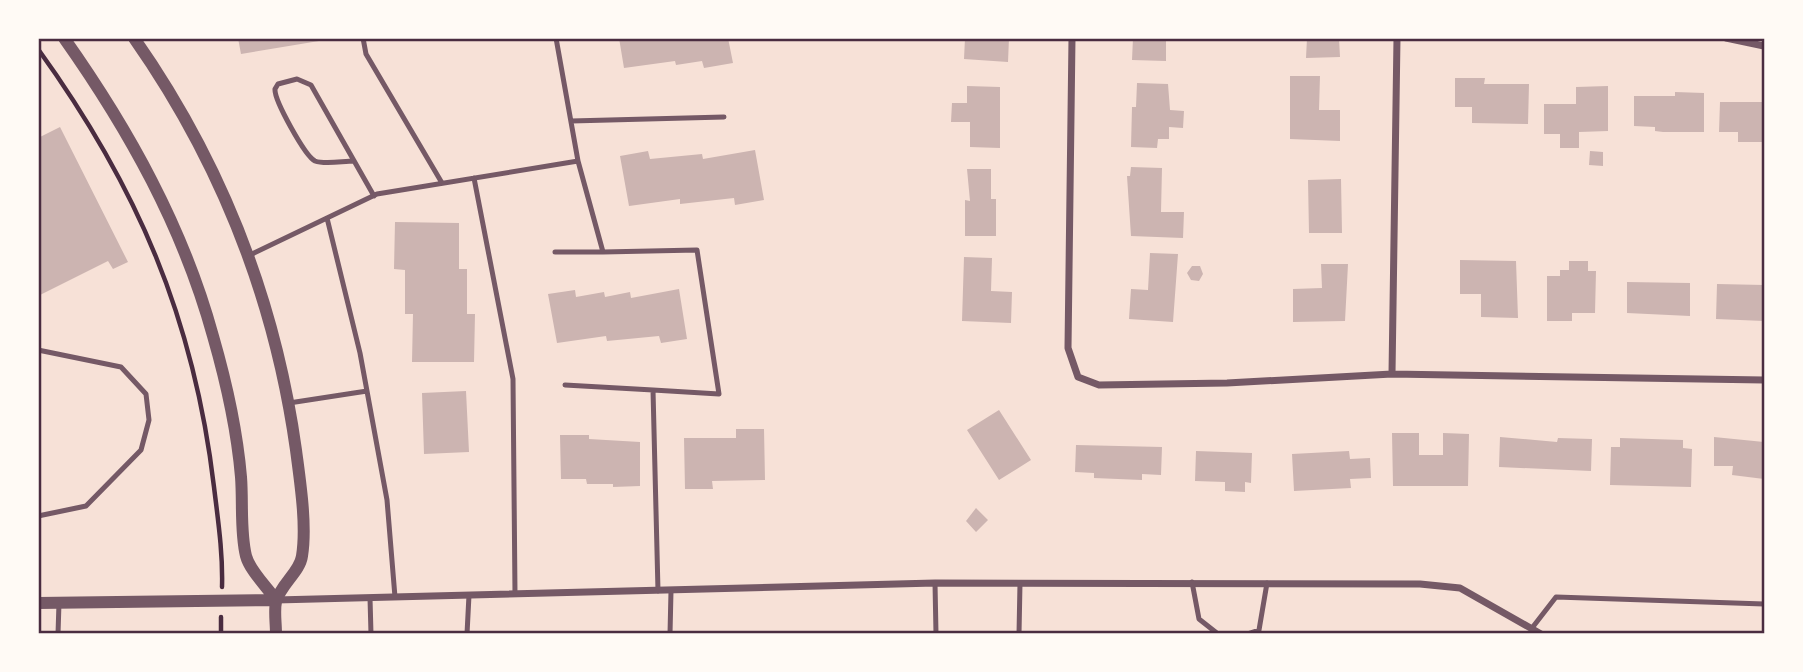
<svg xmlns="http://www.w3.org/2000/svg" width="1803" height="672" viewBox="0 0 1803 672" font-family="'Fira Sans',sans-serif">
<rect width="100%" height="100%" fill="#f7e1d7"/>
<path fill="#ccb4b1" d="M 238,38 L 325,38 L 325,40 L 241,54 Z
M 619,38 L 728,38 L 733,63 L 704,68 L 702,61 L 676,65 L 675,61 L 624,68 Z
M 965,38 L 1009,38 L 1008,62 L 964,59 Z
M 1133,38 L 1166,38 L 1166,61 L 1132,60 Z
M 1307,38 L 1339,38 L 1340,57 L 1306,58 Z
M 1290,76 L 1320,76 L 1319,110 L 1340,110 L 1340,141 L 1290,139 Z
M 1455,78 L 1485,78 L 1484,84 L 1529,84 L 1528,124 L 1472,123 L 1472,107 L 1455,107 Z
M 1137,83 L 1168,84 L 1170,110 L 1184,111 L 1183,128 L 1169,127 L 1169,139 L 1158,139 L 1157,148 L 1131,147 L 1132,107 L 1136,107 Z
M 967,86 L 1000,87 L 1000,148 L 970,147 L 970,122 L 951,122 L 952,103 L 967,103 Z
M 1608,86 L 1608,131 L 1579,132 L 1579,148 L 1560,148 L 1560,134 L 1544,134 L 1544,104 L 1576,104 L 1576,87 Z
M 1675,92 L 1704,93 L 1704,132 L 1663,132 L 1655,131 L 1655,127 L 1634,126 L 1634,96 L 1675,96 Z
M 1720,102 L 1764,102 L 1764,142 L 1738,142 L 1738,132 L 1719,132 Z
M 60,127 L 128,262 L 113,269 L 108,261 L 38,296 L 38,138 Z
M 755,150 L 764,200 L 735,205 L 734,198 L 680,204 L 680,199 L 629,206 L 620,156 L 648,151 L 650,159 L 702,154 L 703,159 Z
M 1590,151 L 1603,152 L 1603,166 L 1589,165 Z
M 1131,167 L 1162,168 L 1161,212 L 1184,212 L 1183,238 L 1131,236 L 1127,176 L 1130,176 Z
M 967,169 L 991,169 L 991,199 L 996,199 L 996,236 L 965,236 L 965,200 L 970,201 Z
M 1341,179 L 1342,233 L 1309,233 L 1308,180 Z
M 395,222 L 459,223 L 459,269 L 467,269 L 467,314 L 475,314 L 474,362 L 412,362 L 413,314 L 405,314 L 405,270 L 394,269 Z
M 1150,253 L 1178,254 L 1173,322 L 1129,319 L 1131,289 L 1148,290 Z
M 964,257 L 992,258 L 991,291 L 1012,292 L 1011,323 L 962,321 Z
M 1460,260 L 1516,261 L 1518,318 L 1481,317 L 1481,294 L 1460,294 Z
M 1569,261 L 1588,261 L 1588,271 L 1596,271 L 1595,313 L 1572,313 L 1572,321 L 1547,321 L 1547,276 L 1560,276 L 1560,270 L 1569,270 Z
M 1321,264 L 1348,264 L 1345,321 L 1293,322 L 1293,289 L 1322,288 Z
M 1192,266 L 1200,266 L 1203,274 L 1199,281 L 1191,280 L 1187,273 Z
M 1627,282 L 1690,283 L 1690,316 L 1627,313 Z
M 1717,284 L 1764,285 L 1764,321 L 1716,319 Z
M 679,289 L 687,339 L 661,343 L 659,336 L 607,341 L 606,336 L 557,343 L 548,294 L 575,290 L 576,297 L 604,292 L 605,297 L 630,292 L 631,298 Z
M 466,391 L 469,452 L 424,454 L 422,393 Z
M 999,410 L 1031,460 L 999,480 L 967,430 Z
M 736,429 L 764,429 L 765,480 L 712,481 L 713,489 L 685,489 L 684,438 L 736,438 Z
M 1392,433 L 1419,433 L 1419,455 L 1443,455 L 1443,433 L 1469,434 L 1468,486 L 1393,486 Z
M 560,435 L 589,435 L 589,439 L 640,442 L 640,486 L 613,487 L 613,484 L 587,484 L 586,479 L 561,479 Z
M 1500,437 L 1557,442 L 1558,438 L 1592,439 L 1591,471 L 1499,467 Z
M 1714,437 L 1764,442 L 1764,479 L 1732,475 L 1733,466 L 1714,466 Z
M 1620,438 L 1683,440 L 1683,448 L 1692,449 L 1691,487 L 1610,485 L 1611,447 L 1620,447 Z
M 1076,445 L 1162,447 L 1161,475 L 1142,474 L 1142,480 L 1094,478 L 1094,473 L 1075,472 Z
M 1196,451 L 1252,453 L 1251,483 L 1245,482 L 1245,492 L 1225,491 L 1225,482 L 1195,481 Z
M 1349,451 L 1350,459 L 1370,458 L 1371,478 L 1350,479 L 1351,488 L 1294,491 L 1292,454 Z
M 976,508 L 988,520 L 976,532 L 966,521 Z"/>
<g fill="none" stroke-linecap="round" stroke-linejoin="round">
<path stroke="#4a2c40" stroke-width="4.5" d="M 38,49 C 137,186 194,318 214,487 C 218,520 223,553 222,587
M 221,634 L 221,617"/>
<path stroke="#755966" stroke-width="5" d="M 363,38 L 366,54 L 442,183
M 556,38 L 578,161
M 571,121 L 724,117
M 354,161 C 343,161 325,165 315,161 C 305,156 274,100 275,89 L 278,84 L 297,79 L 311,85 L 374,196
M 474,178 L 513,379 L 515,594
M 327,218 L 360,353 L 387,500 L 395,597
M 555,252 L 603,252
M 250,255 L 377,194 L 578,161 L 603,252 L 697,250 L 719,394 L 653,390 L 658,591
M 38,350 L 121,367 L 146,394 L 149,420 L 141,450 L 86,506 L 38,516
M 565,385 L 653,390
M 289,403 L 367,391
M 1192,582 L 1199,619 L 1218,634
M 935,583 L 936,634
M 370,598 L 371,634
M 1532,628 L 1556,597 L 1764,604
M 58,634 L 59,603
M 467,634 L 469,595
M 670,634 L 671,591
M 1019,634 L 1020,583
M 1247,634 L 1259,630 L 1267,583"/>
<path stroke="#755966" stroke-width="7" d="M 1072,38 L 1068,348 L 1078,377 L 1099,385 L 1227,383 L 1392,374 L 1764,380
M 1726,38 L 1764,46
M 1392,374 L 1397,38
M 276,600 L 935,583 L 1420,584 L 1460,588 L 1541,634"/>
<path stroke="#755966" stroke-width="12" d="M 64,38 C 129,130 183,227 213,336 C 226,381 237,430 241,477 C 243,502 240,532 246,556 C 250,571 268,588 276,600
M 134,38 C 221,162 275,300 296,450 C 300,481 307,525 302,556 C 300,572 280,585 276,602 C 274,611 276,623 276,634
M 38,603 L 276,600"/>
</g>
<rect width="1803" height="672" fill="none" stroke="#fffaf5" stroke-width="80"/>
<rect x="40" y="40" width="1723" height="592" fill="none" stroke="#4a2c40" stroke-width="2.5"/>
</svg>
